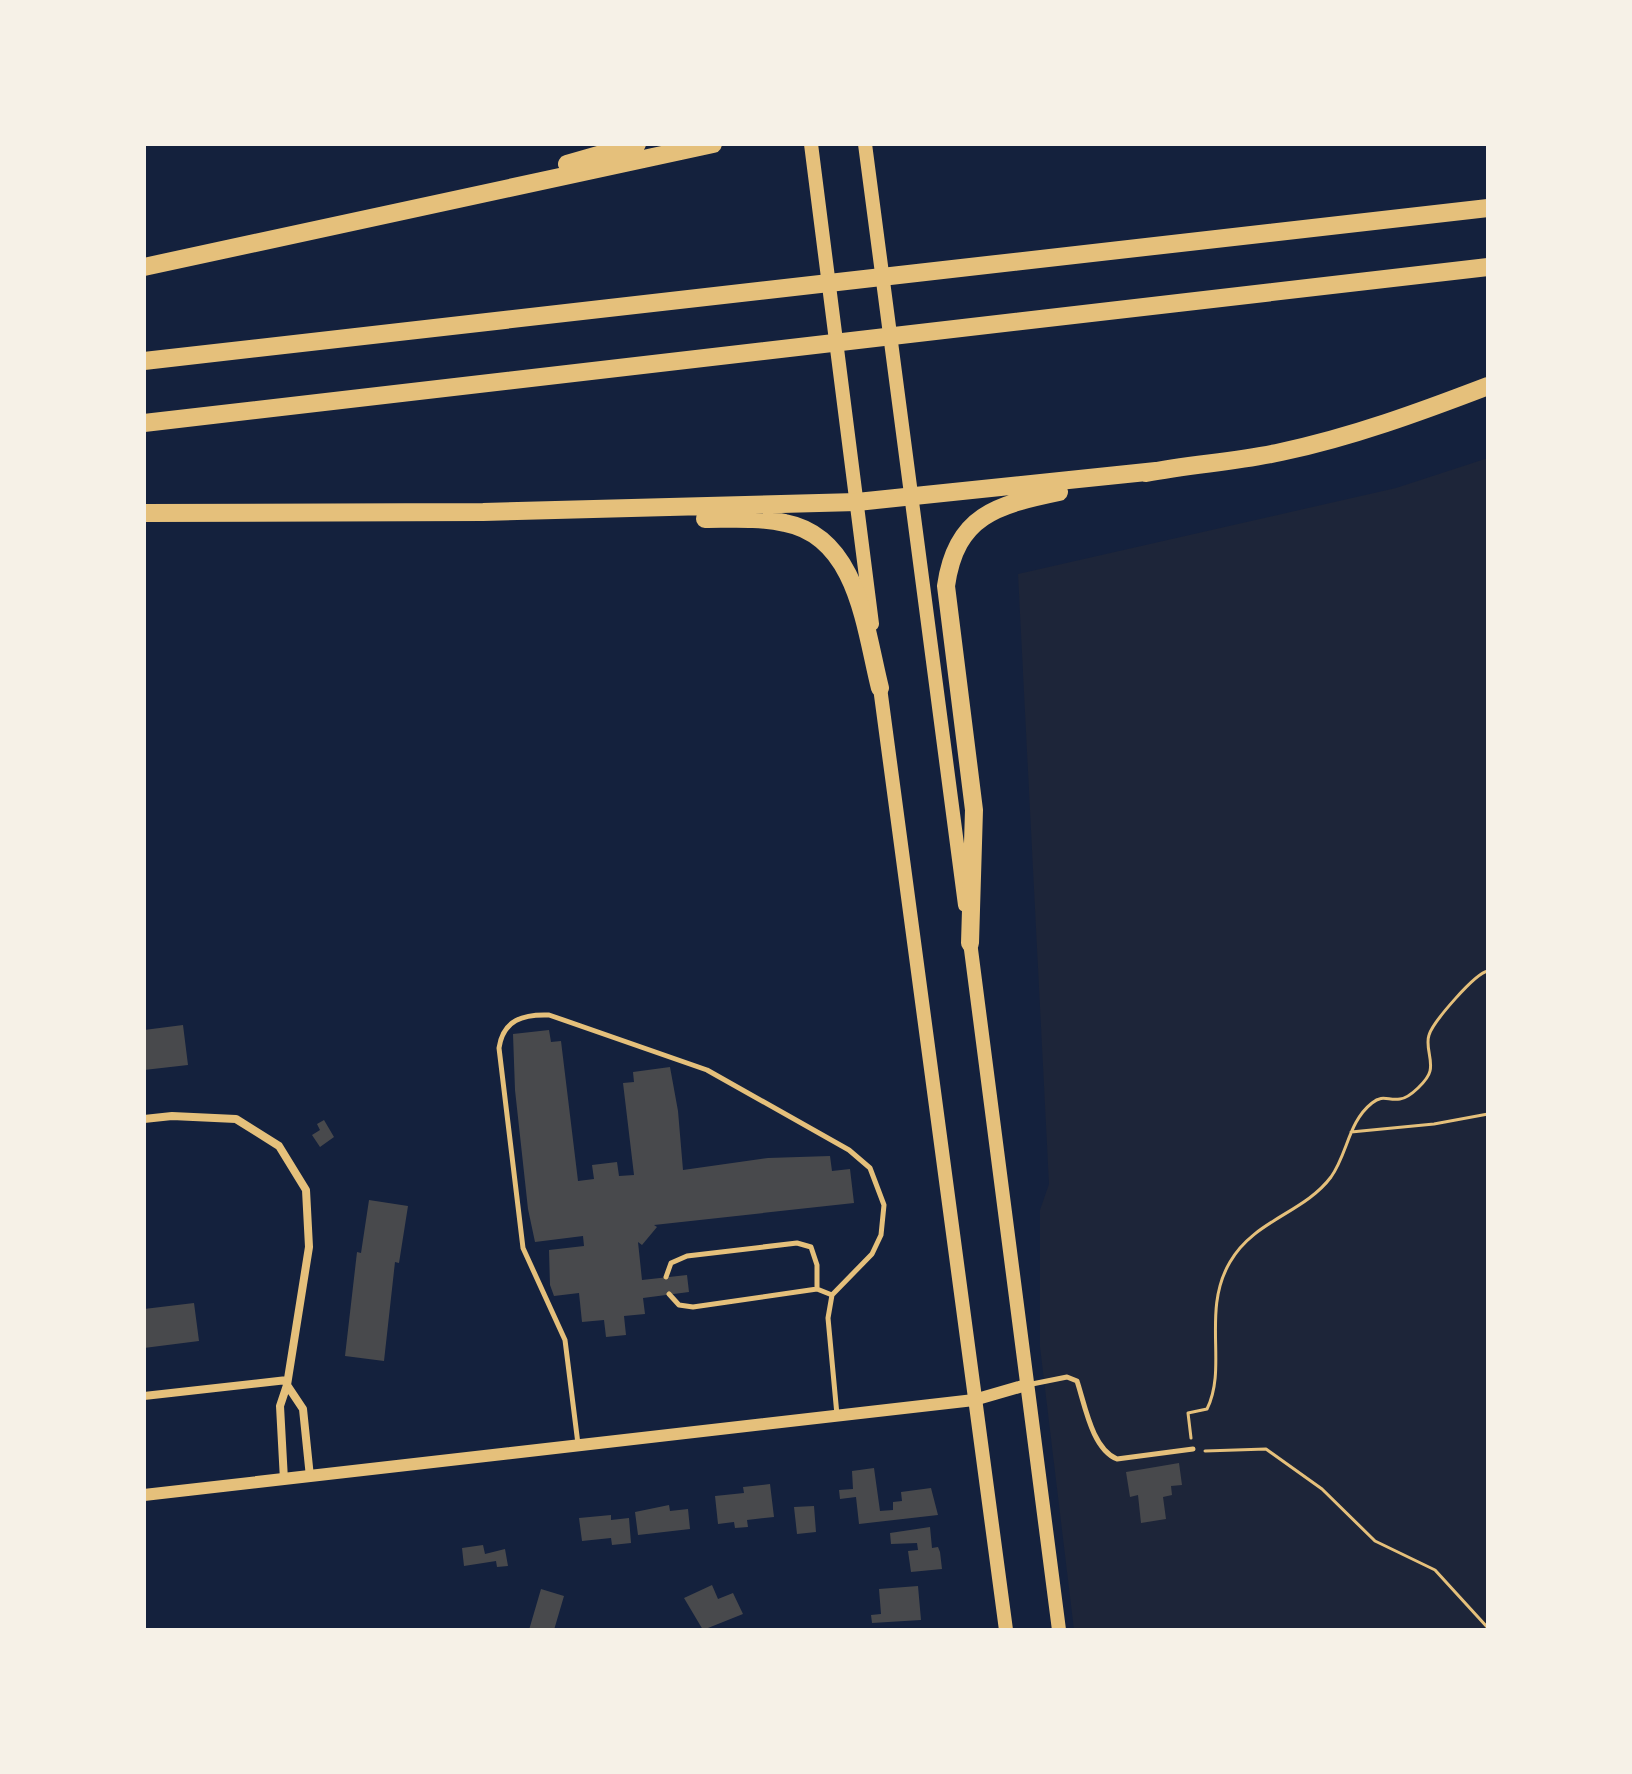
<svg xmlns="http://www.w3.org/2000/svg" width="1632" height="1774" viewBox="0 0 1632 1774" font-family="Ubuntu,sans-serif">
<rect width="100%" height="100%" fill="#14213d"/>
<path fill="#1d2539" d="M 1488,458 L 1488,1630 L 1074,1630 L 1040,1347 L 1040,1210 L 1049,1184 L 1018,574 L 1396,488 Z"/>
<path fill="#48494c" d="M 183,1025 L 188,1065 L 144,1070 L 144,1030 Z
M 549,1030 L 551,1042 L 561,1041 L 578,1181 L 594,1179 L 592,1165 L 617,1162 L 619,1176 L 634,1175 L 623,1083 L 634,1082 L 633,1072 L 670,1067 L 678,1111 L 683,1170 L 768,1158 L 830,1156 L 832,1171 L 850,1169 L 854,1203 L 654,1225 L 657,1227 L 642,1245 L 638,1242 L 642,1280 L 687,1275 L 689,1292 L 643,1298 L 645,1314 L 624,1316 L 626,1335 L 606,1337 L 604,1320 L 582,1322 L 579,1293 L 554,1296 L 550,1285 L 549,1250 L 584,1246 L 583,1236 L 535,1242 L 528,1209 L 515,1090 L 513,1034 Z
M 324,1120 L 334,1137 L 320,1147 L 312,1135 L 320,1130 L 317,1124 Z
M 369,1200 L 408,1206 L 399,1263 L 395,1262 L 384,1361 L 345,1356 L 357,1252 L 361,1253 Z
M 194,1303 L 199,1341 L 144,1348 L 144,1309 Z
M 1179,1463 L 1182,1485 L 1171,1486 L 1172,1495 L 1163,1497 L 1166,1519 L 1141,1523 L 1138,1495 L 1130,1497 L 1126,1472 Z
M 874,1468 L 880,1511 L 893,1510 L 893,1502 L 902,1501 L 901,1492 L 931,1488 L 938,1515 L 859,1524 L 856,1497 L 840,1499 L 839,1490 L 853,1489 L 852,1471 Z
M 770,1484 L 774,1517 L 747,1520 L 748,1527 L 735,1528 L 734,1522 L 718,1524 L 715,1496 L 744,1493 L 743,1487 Z
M 669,1505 L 670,1511 L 688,1509 L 690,1529 L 638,1535 L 635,1512 Z
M 814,1506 L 816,1532 L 797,1534 L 794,1507 Z
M 611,1515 L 611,1520 L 629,1518 L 631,1543 L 612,1545 L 611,1538 L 582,1541 L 579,1518 Z
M 930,1527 L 932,1548 L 938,1547 L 940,1552 L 942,1569 L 911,1572 L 908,1551 L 918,1550 L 917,1543 L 891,1544 L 890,1533 Z
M 483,1545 L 485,1554 L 505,1549 L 508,1566 L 497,1567 L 496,1561 L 464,1566 L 462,1548 Z
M 712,1585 L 718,1599 L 733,1593 L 743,1614 L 703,1630 L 684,1598 Z
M 918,1586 L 921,1620 L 872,1623 L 871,1615 L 881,1614 L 879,1589 Z
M 541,1589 L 564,1596 L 554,1630 L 529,1630 Z"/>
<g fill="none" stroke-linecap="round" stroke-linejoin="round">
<path stroke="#e5c07b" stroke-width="3" d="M 1351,1132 L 1434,1124 L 1488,1114
M 1191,1438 L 1188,1413 L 1207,1409 C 1228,1367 1201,1311 1230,1262 C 1254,1220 1304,1213 1331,1177 C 1348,1153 1348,1122 1372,1103 C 1383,1094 1388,1101 1400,1099 C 1410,1098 1428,1080 1430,1071 C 1433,1059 1425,1047 1429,1035 C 1433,1022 1475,973 1488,971
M 1205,1451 L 1266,1449 L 1322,1489 L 1375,1541 L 1435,1570 L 1488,1628"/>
<path stroke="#e5c07b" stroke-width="5" d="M 666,1277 L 671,1263 L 687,1256 L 797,1243 L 811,1247 L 817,1265 L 817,1289
M 669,1294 L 679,1305 L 693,1307 L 817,1289 L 832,1295
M 1027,1385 L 1067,1377 L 1077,1381 C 1085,1405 1092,1449 1117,1459 L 1193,1449
M 578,1444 L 565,1340 L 523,1248 L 499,1048 C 503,1020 523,1014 549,1015 L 707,1070 L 849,1150 L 870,1168 L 884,1205 L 881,1235 L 872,1254 L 832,1295 L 828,1318 L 837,1415"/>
<path stroke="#e5c07b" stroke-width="8" d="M 144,1119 L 172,1116 L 236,1119 L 279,1146 L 306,1190 L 309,1247 L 287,1385 L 280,1406 L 284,1480
M 287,1385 L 303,1409 L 310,1477
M 144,1396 L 287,1380"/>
<path stroke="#e5c07b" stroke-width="12" d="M 144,1495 L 974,1400 L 1026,1385"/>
<path stroke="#e5c07b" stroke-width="14" d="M 811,144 L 872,624
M 865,144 L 965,905
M 879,680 L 1006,1630
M 969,934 L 1059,1630"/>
<path stroke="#e5c07b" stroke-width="18" d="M 567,164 L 637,144
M 144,267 L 713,144
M 144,361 L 1488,208
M 144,423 L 1488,267
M 1146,473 C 1191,464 1237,462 1281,452 C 1352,437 1420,412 1488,386
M 144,513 L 483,512 L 857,502 L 1156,471
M 705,519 C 731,519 759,517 785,523 C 858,537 865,629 880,688
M 970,943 L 974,810 L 946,586 C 956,515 997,505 1059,492"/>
</g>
<rect width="1632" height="1774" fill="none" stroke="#f6f1e7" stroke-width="292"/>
</svg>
